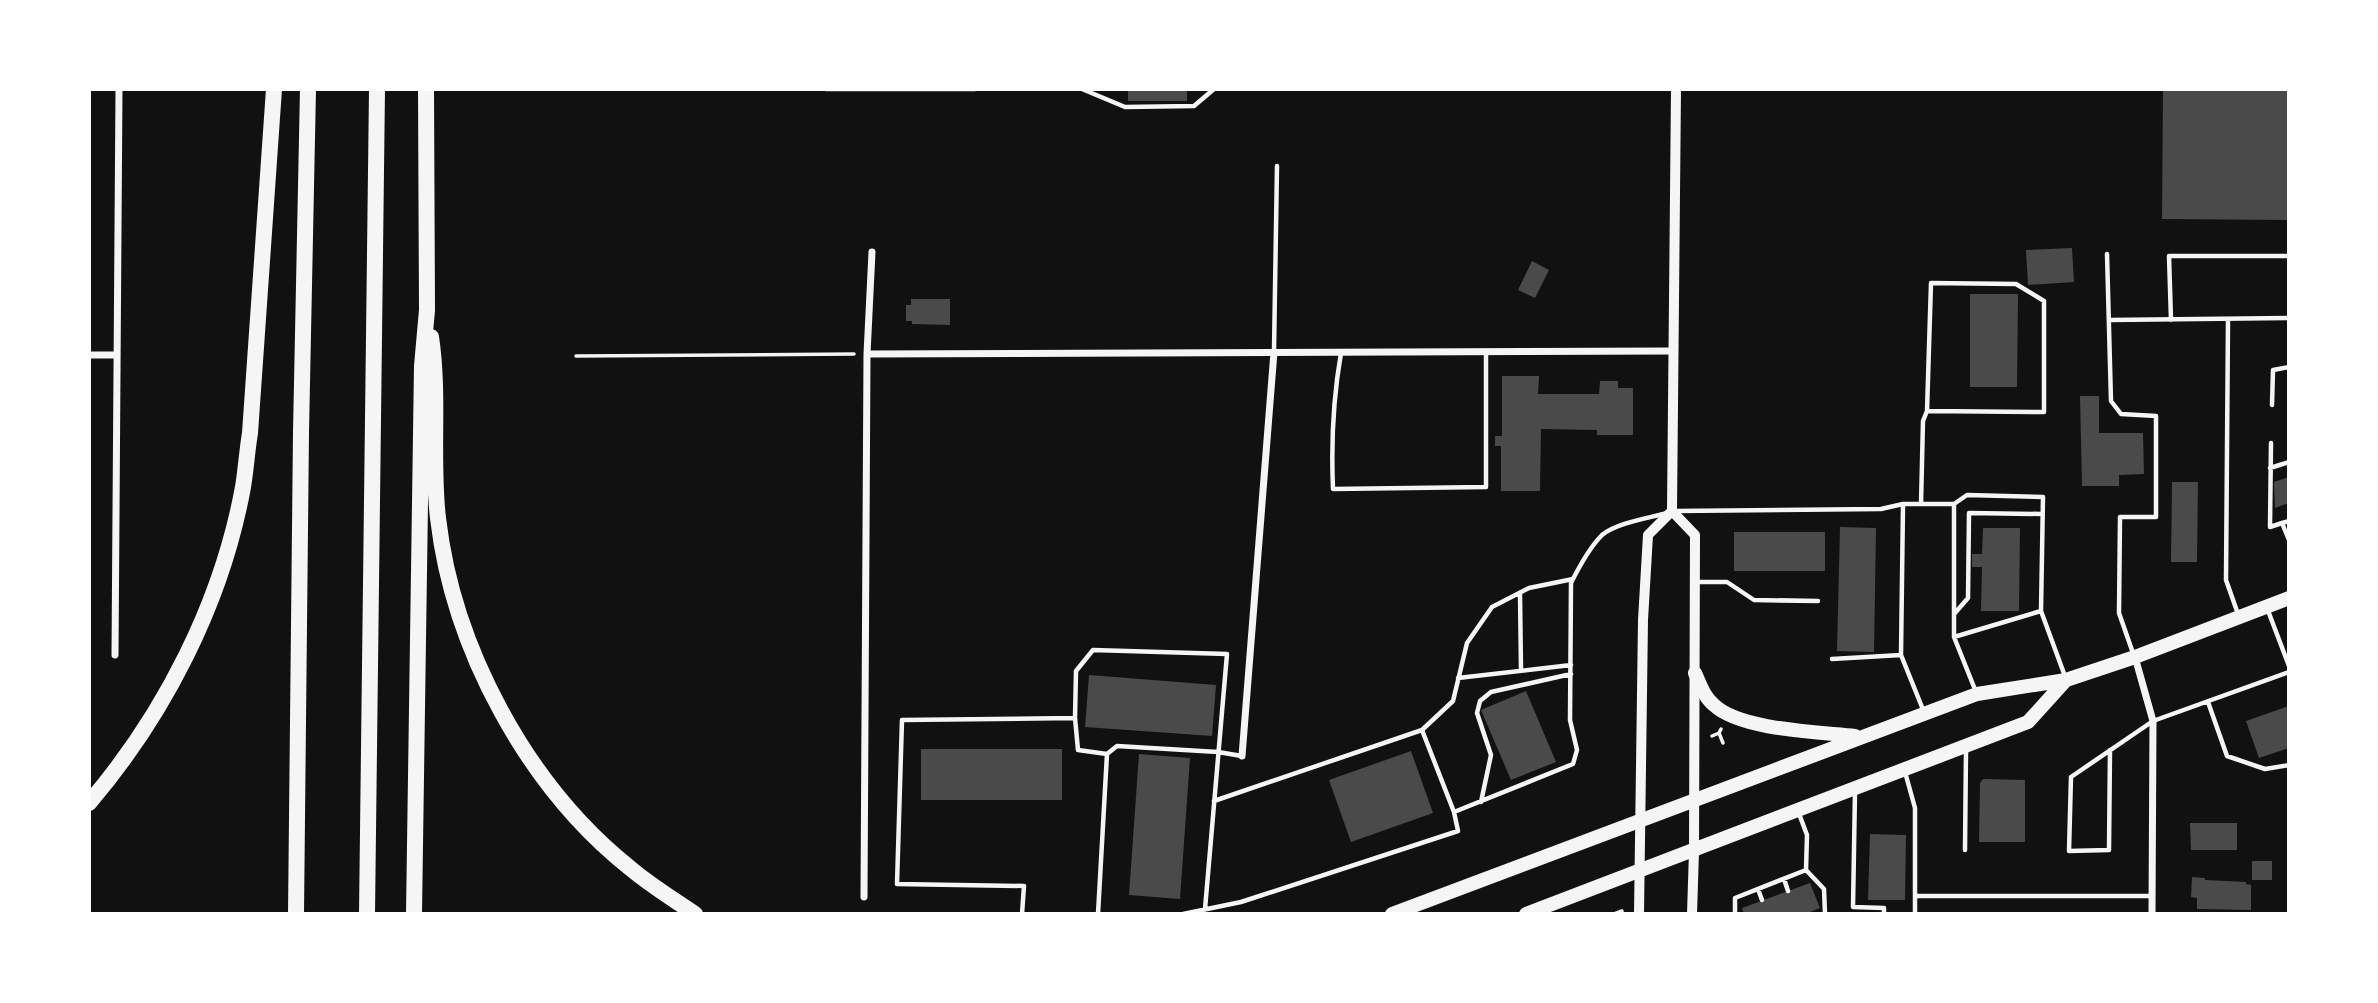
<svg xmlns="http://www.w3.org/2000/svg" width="2378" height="1003" viewBox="0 0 2378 1003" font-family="'IBM Plex Sans',sans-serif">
<rect width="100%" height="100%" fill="#111"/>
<path fill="#4a4a4a" d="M 1128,89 L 1187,89 L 1187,101 L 1128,101 Z
M 2163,89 L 2289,89 L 2289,220 L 2162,219 Z
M 2072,248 L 2074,282 L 2028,285 L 2026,250 Z
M 1532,261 L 1549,270 L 1535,298 L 1518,290 Z
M 1970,294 L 2018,294 L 2017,387 L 1970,387 Z
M 911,299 L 950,299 L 950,325 L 912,324 L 912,321 L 906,321 L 906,305 L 911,305 Z
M 1502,376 L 1539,376 L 1538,394 L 1599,394 L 1600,381 L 1618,381 L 1618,388 L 1633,388 L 1633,435 L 1597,435 L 1597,430 L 1541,429 L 1540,491 L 1501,491 L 1501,446 L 1495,446 L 1495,436 L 1502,436 Z
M 2080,396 L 2099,396 L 2099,433 L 2143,433 L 2144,474 L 2119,475 L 2119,486 L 2082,486 Z
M 2289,477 L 2289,503 L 2275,508 L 2274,482 Z
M 2172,482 L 2198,482 L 2197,562 L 2171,562 Z
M 1840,527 L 1876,528 L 1874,652 L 1837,651 Z
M 1983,528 L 2020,528 L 2019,611 L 1981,611 L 1982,567 L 1972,567 L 1972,554 L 1982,554 Z
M 1734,532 L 1825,532 L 1825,571 L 1734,571 Z
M 1089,675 L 1216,685 L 1212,736 L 1085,727 Z
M 1526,691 L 1556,762 L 1511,780 L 1481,710 Z
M 2289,706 L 2289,748 L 2259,758 L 2246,721 Z
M 921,749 L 1062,749 L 1062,800 L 921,800 Z
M 1411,751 L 1433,813 L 1351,842 L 1329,780 Z
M 1139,754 L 1190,758 L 1180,899 L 1129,895 Z
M 1983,779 L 2025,780 L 2025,842 L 1979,842 L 1980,783 Z
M 2190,823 L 2237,823 L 2237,850 L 2191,850 Z
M 1870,834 L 1906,835 L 1905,900 L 1868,900 Z
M 2252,861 L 2272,861 L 2272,880 L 2252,880 Z
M 2192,877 L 2205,878 L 2205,880 L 2246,882 L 2246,884 L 2251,885 L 2251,910 L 2197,909 L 2197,898 L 2191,897 Z
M 1810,883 L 1820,908 L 1805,914 L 1744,914 L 1742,908 Z"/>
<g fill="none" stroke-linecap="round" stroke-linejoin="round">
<path stroke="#f5f5f5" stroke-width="3.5" d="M 576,356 L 854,354
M 1721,729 L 1719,733 L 1723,743
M 1712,736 L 1719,733
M 1614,914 L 1622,911"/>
<path stroke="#f5f5f5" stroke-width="4.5" d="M 826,89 L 975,89
M 1082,89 L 1125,107 L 1194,106 L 1214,89
M 2107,254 L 2111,401 L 2121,414 L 2156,416 L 2156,517 L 2120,517 L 2119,613 L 2134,656
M 2109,320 L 2289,318
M 2171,320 L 2169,256 L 2289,256
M 2228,320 L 2226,580 L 2238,614
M 1274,351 L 1277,166
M 1341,353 C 1333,399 1331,443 1333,489 L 1486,487 L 1486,351
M 2272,405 L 2273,370 L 2289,367
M 2271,443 L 2270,527 L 2282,523
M 2270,468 L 2289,462
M 1921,504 L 1923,421 L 1927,411 L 2044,412 L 2044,301 L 2016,284 L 1931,283 L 1927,411
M 1903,505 L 1901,655 L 1924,712
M 1675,511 L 1881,509 L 1903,504 L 1954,504
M 2289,521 L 2282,523 L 2289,540
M 1697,582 L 1727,582 L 1754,600 L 1818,601
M 1520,593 L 1521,670
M 2267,608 L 2289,666
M 1955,613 L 1968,598 L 1969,513 L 2042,514
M 1954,637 L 2041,611
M 1832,659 L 1901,655
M 1458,678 L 1571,665
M 1976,692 L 1954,637 L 1954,504 L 1967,495 L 2043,497 L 2041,611 L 2066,679
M 2208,702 L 2227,756 L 2265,769 L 2289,765
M 1422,730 L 1453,701 L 1467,643 L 1492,607 L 1529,588 L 1573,579
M 2110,750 L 2109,850 L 2069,851 L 2071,777 L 2153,721 L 2289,672
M 1107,754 L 1078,750 L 1075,718 L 1076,671 L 1093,650 L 1227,654 L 1205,909
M 1905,772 L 1915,808 L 1915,914
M 1855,792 L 1853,907 L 1884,908 L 1884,914
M 1481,802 L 1491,755 L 1477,713 L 1480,701 L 1491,692 L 1571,674
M 1798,811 L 1807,835 L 1806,870 L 1824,889 L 1825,914
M 1454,812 L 1573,764 L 1577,750 L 1570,720 L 1571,583 C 1579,567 1589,548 1602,535 C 1616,523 1649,518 1667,513
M 1965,850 L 1966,750
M 1784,879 L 1788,891
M 1758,889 L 1762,900
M 1916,896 L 2152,896
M 1022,914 L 1024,886 L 897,884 L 902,720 L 1075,718
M 1098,914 L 1107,754 L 1117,746 L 1218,752 L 1242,756
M 1183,914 L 1241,902 L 1458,831 L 1454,812 L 1422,730 L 1214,801
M 1735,914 L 1735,898 L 1806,870"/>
<path stroke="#f5f5f5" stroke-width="7" d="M 867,354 L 1674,351
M 89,355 L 116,355
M 115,655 L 119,89
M 2135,657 L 2153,721 L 2152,914
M 1242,756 L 1274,352
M 864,897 L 867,354 L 872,252"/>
<path stroke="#f5f5f5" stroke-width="10" d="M 1676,89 L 1672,511 L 1695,535 L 1694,851 L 1692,914
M 1639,914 L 1643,620 L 1648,535 L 1672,511"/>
<path stroke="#f5f5f5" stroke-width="14" d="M 1695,673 C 1700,684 1704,697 1714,705 C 1740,730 1819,732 1855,736
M 1392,914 L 1977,694 L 2066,680 L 2135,657 L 2289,598
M 1526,914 L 2028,722 L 2066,680"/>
<path stroke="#f5f5f5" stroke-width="16" d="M 431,337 C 440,397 431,458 438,518 C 453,648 527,786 630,868 C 650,885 673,899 695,914
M 89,803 C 165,714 222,602 243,487 C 246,469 247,451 250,433 L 274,89
M 296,914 L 301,432 L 308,89
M 367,914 L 377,89
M 414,914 L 422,366 L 427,310 L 426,89"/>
</g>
<rect width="2378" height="1003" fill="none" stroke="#ffffff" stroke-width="182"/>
</svg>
